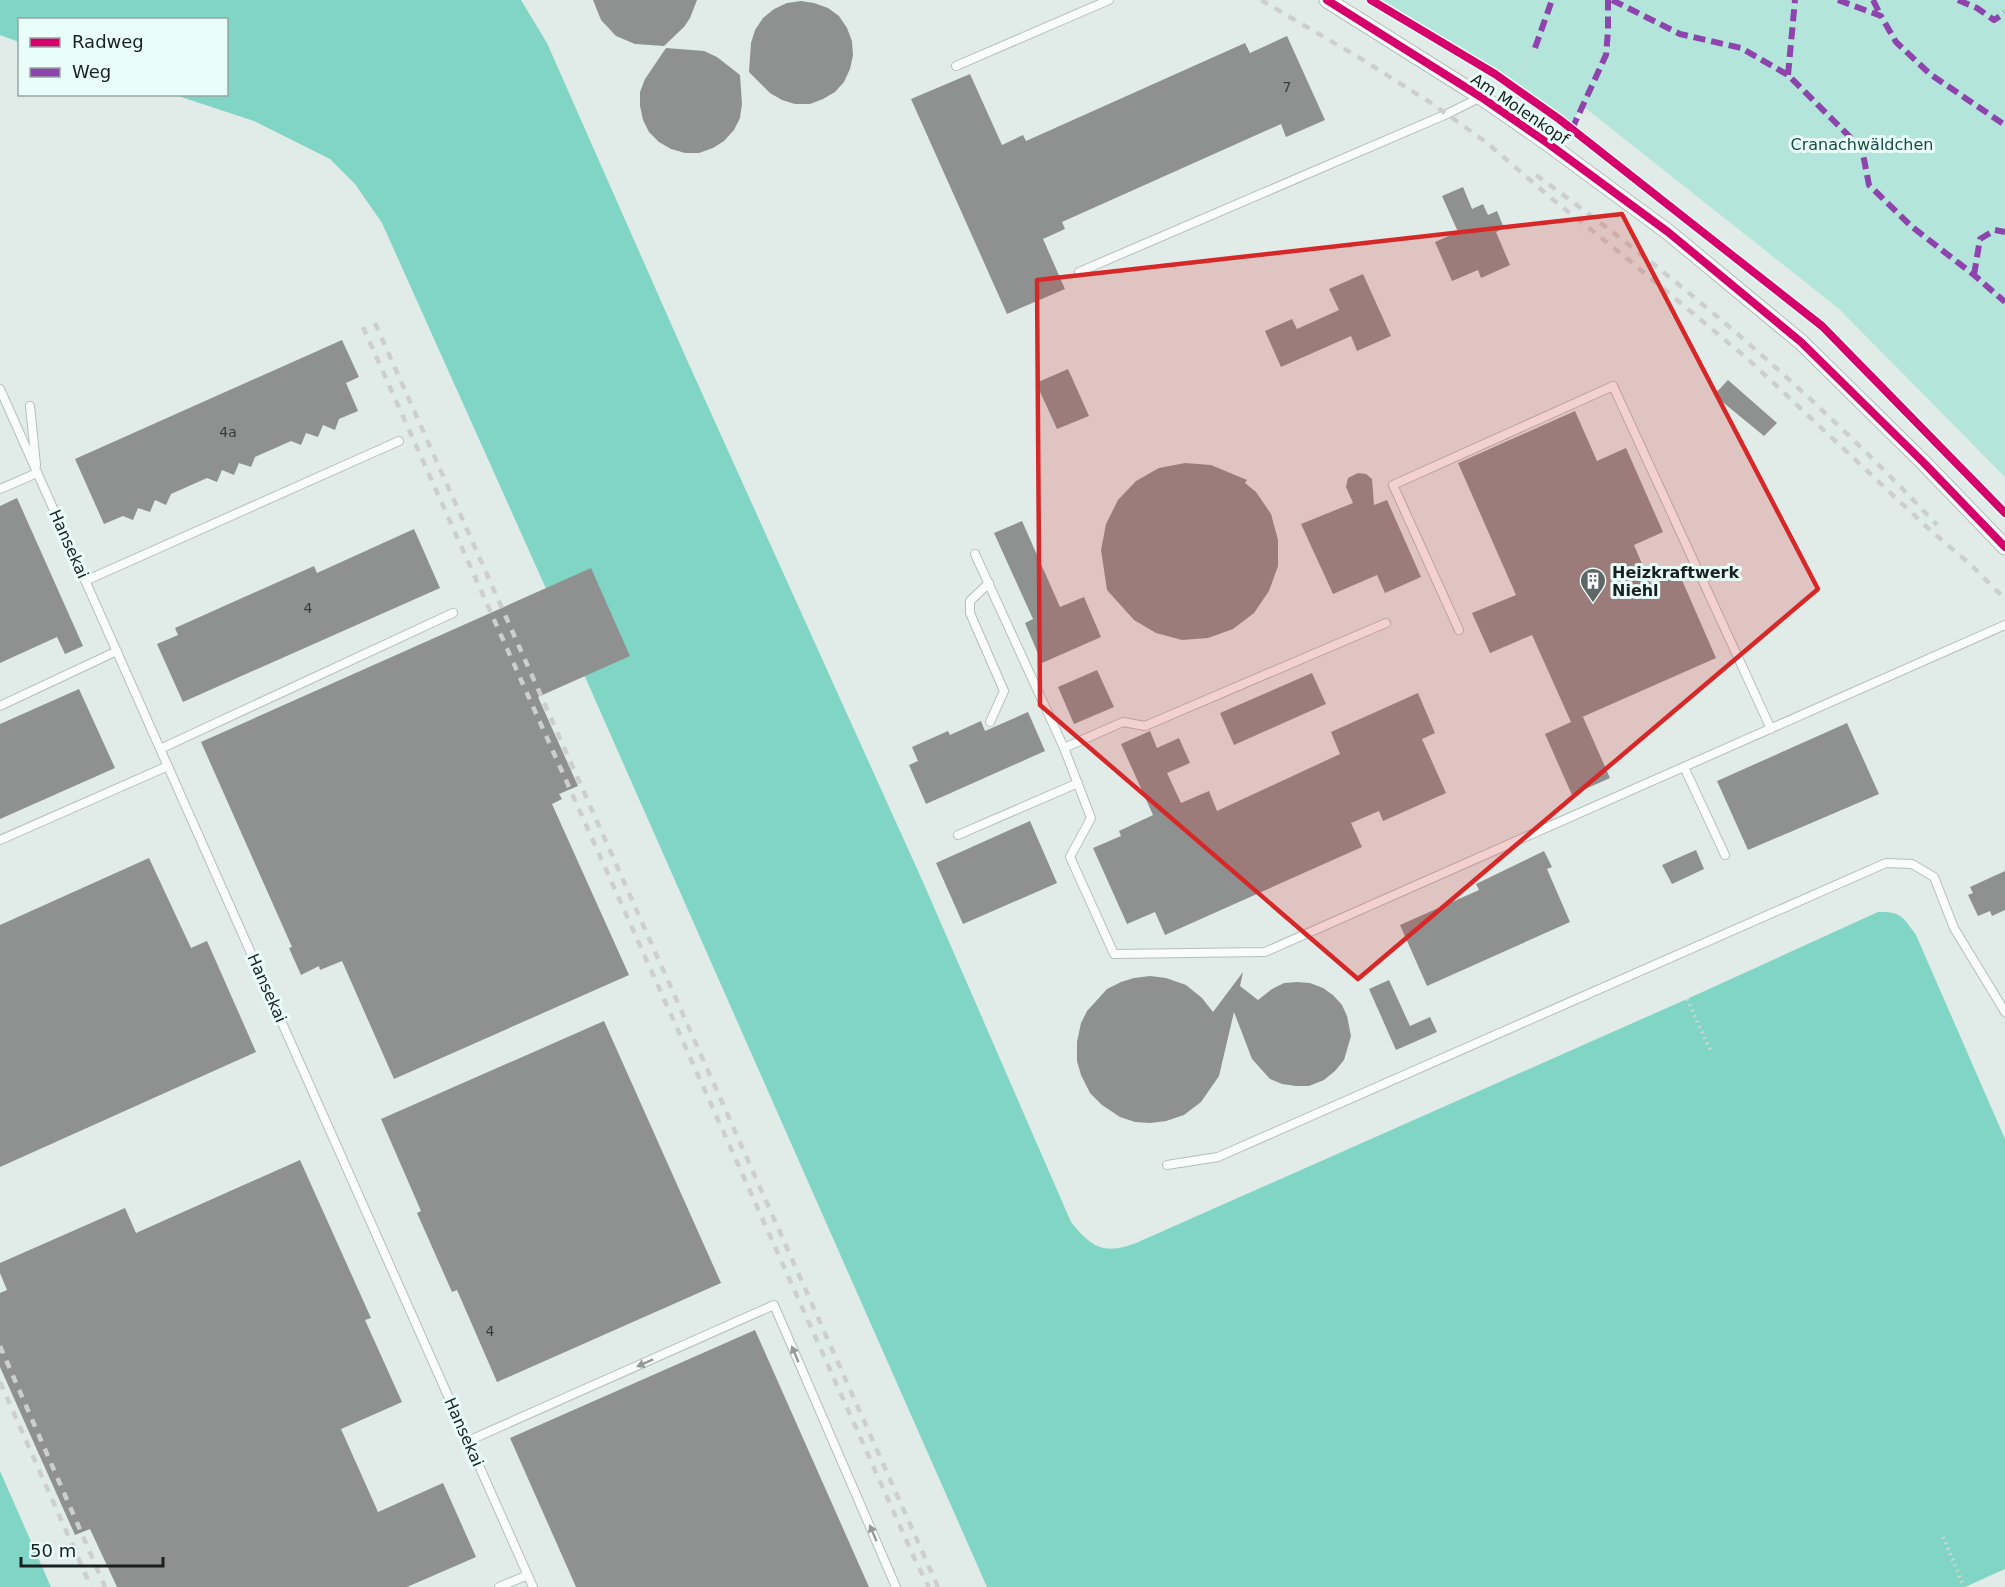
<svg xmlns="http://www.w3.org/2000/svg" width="2005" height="1587" viewBox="0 0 2005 1587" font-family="'DejaVu Sans',sans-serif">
<rect width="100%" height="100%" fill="#e1ece9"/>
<path fill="#b4e5da" d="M 1372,0 L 2005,0 L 2005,477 L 1838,308 L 1584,107 L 1568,124 L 1496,73 Z"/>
<path fill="#81d5c5" d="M 0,0 L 521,0 L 547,43 L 687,360 L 923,882 L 1071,1222 C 1092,1248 1104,1255 1136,1243 L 1687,999 L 1878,912 C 1901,911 1903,917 1916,935 L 2005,1139 L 2005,1569 L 1965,1587 L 987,1587 L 548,593 L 382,223 L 355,184 L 330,159 L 254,121 L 175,95 L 226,94 L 226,20 L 20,20 L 19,42 L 0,35 Z
M 0,1471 L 51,1587 L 0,1587 Z"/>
<path fill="#8e9190" d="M 593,0 L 697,0 L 690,18 L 684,27 L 664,46 L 635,44 L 616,36 L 601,20 Z
M 801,1 L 814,3 L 828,8 L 839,16 L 847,28 L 852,41 L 853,55 L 850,69 L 844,82 L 835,92 L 823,99 L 810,104 L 795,104 L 782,100 L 770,93 L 749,72 L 751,43 L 755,30 L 763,18 L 774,9 L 787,3 Z
M 1287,36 L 1325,120 L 1286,137 L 1281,124 L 1062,222 L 1065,229 L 1043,239 L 1065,289 L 1007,314 L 911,99 L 970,74 L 1002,145 L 1023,135 L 1026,141 L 1245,43 L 1250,53 Z
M 666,48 L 704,51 L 717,57 L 740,75 L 742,104 L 740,118 L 734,130 L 724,141 L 713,148 L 699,153 L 685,153 L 671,149 L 659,142 L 649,132 L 643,120 L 640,106 L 640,92 L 645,79 Z
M 1463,187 L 1472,209 L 1483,204 L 1488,215 L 1497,211 L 1504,228 L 1496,232 L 1510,265 L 1481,278 L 1478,270 L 1452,281 L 1435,242 L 1458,232 L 1442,196 Z
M 1363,274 L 1391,336 L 1357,351 L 1351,336 L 1281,367 L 1265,331 L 1292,319 L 1297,329 L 1339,310 L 1329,289 Z
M 342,340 L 359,377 L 346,383 L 358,411 L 339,419 L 335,430 L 323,425 L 318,437 L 306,433 L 301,445 L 291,441 L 255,457 L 251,467 L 239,463 L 234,475 L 222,470 L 217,482 L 207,478 L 171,494 L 166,505 L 155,500 L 150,512 L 138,508 L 133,520 L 123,516 L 104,524 L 75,459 Z
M 1068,369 L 1089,416 L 1057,429 L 1036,383 Z
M 1728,380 L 1777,423 L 1764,436 L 1714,395 Z
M 1575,411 L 1597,461 L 1626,448 L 1663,532 L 1634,545 L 1650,583 L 1678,571 L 1716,658 L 1580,718 L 1583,717 L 1610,778 L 1572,795 L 1545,734 L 1571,722 L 1532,635 L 1490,653 L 1472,613 L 1516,595 L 1458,463 Z
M 1185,463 L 1211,465 L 1247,480 L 1245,483 L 1256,492 L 1271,514 L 1278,540 L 1278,566 L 1269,591 L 1254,613 L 1233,629 L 1208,638 L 1182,640 L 1156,633 L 1134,620 L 1107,590 L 1101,550 L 1106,524 L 1118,500 L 1136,481 L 1159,468 Z
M 1358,473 L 1366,474 L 1372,479 L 1374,505 L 1387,500 L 1421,577 L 1385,593 L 1377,575 L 1333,594 L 1301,524 L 1353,503 L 1346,487 L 1348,478 Z
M 17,498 L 83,646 L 65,654 L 57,637 L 0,663 L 0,506 Z
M 1022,521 L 1060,607 L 1084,597 L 1101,637 L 1042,663 L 1025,623 L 1033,619 L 994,533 Z
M 414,529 L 440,588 L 183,702 L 157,644 L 178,635 L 175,628 L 314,566 L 317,573 Z
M 591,568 L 630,656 L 538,697 L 578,786 L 559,794 L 562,799 L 552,804 L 629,975 L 394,1079 L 342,961 L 320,970 L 319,966 L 301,975 L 289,948 L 292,947 L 201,742 Z
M 1097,670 L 1114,707 L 1074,724 L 1058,687 Z
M 1312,673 L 1326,704 L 1234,745 L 1220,713 Z
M 79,689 L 115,768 L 0,819 L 0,724 Z
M 1418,693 L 1435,733 L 1422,739 L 1446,793 L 1383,821 L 1379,811 L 1351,823 L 1362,847 L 1165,935 L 1155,912 L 1127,924 L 1093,848 L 1121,836 L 1119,831 L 1153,815 L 1121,744 L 1150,731 L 1157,748 L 1179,738 L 1190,763 L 1167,773 L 1181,803 L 1209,791 L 1217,811 L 1340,754 L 1331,732 Z
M 1028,712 L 1045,751 L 926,804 L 909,765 L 918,761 L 912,747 L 948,731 L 950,735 L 981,721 L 985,731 Z
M 1847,723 L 1879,794 L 1748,850 L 1717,781 Z
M 1030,821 L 1057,883 L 963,924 L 936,863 Z
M 1696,850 L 1704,869 L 1672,884 L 1662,865 Z
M 1544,851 L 1552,867 L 1547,869 L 1570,922 L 1427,986 L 1400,925 L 1479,890 L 1476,884 Z
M 149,858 L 191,948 L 207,941 L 256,1052 L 0,1167 L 0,925 Z
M 2005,871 L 2005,910 L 1992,916 L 1990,911 L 1978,916 L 1968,895 L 1973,893 L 1970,887 Z
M 1243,972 L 1240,986 L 1258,1000 L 1272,989 L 1284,983 L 1297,982 L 1310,983 L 1323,988 L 1333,995 L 1342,1005 L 1347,1016 L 1351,1036 L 1344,1060 L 1335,1071 L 1324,1080 L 1309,1086 L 1296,1086 L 1282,1084 L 1270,1079 L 1252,1059 L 1234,1012 L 1219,1076 L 1201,1102 L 1184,1115 L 1166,1121 L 1150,1123 L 1135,1122 L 1120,1117 L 1102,1105 L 1090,1093 L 1081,1075 L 1077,1061 L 1077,1042 L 1081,1023 L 1087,1011 L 1107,989 L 1121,982 L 1134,978 L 1150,976 L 1166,978 L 1186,985 L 1202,998 L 1213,1012 Z
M 1389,980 L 1410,1026 L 1430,1017 L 1437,1032 L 1396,1050 L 1369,989 Z
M 604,1021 L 721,1283 L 497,1382 L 457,1290 L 452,1292 L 417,1213 L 421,1211 L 381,1119 Z
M 300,1160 L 371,1318 L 365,1320 L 402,1402 L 341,1429 L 378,1512 L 443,1483 L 476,1557 L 407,1587 L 117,1587 L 90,1529 L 75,1535 L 0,1367 L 0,1293 L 7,1290 L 0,1273 L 0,1263 L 125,1208 L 136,1233 Z
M 755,1330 L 869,1587 L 576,1587 L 510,1438 Z"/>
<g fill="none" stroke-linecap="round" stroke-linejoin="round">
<defs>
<path id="service" d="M 956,66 L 1109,0
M 1079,272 L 1447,114 L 1481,97
M 0,389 L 533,1587
M 30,406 L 36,465
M 0,489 L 37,473
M 975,554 L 1064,748
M 85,581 L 399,441
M 989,583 L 970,601 L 970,613 L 1004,691 L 990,722
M 1386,623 L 1145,726 L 1123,722 L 1064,748 L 1091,818 L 1070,857 L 1114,954 L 1265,952 L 2005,625
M 1459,630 L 1393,485 L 1613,386 L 1771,729
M 0,706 L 117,651
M 160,749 L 453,613
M 1684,767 L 1725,855
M 958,835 L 1078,783
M 0,840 L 168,766
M 1167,1165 L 1218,1157 L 1886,863 L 1912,864 L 1934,877 L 1954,928 L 2005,1012
M 468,1441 L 774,1305 L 896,1587
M 499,1587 L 528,1575"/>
<path id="minor" d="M 1327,0 L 1481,97 L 1546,142 L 1668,232 L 1801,342 L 1924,463 L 2005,547"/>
</defs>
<use href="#service" stroke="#b5bebb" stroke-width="10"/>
<use href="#minor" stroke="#b5bebb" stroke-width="17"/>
<path stroke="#d3d7d5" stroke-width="4" stroke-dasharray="1.5 4.5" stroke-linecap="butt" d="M 1518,76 L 1535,48
M 1687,999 L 1712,1054
M 1943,1537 L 1964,1587"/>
<use href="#service" stroke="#fafcfc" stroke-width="8"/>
<use href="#minor" stroke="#fafcfc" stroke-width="15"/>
<path stroke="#cdcfcf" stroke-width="4.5" stroke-dasharray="8 8" stroke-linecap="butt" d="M 1261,0 L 1363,60 L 1431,103 L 1486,142 L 1551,198 L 1629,260 L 1749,360 L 1930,530 L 1970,564 L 2005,599
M 1536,175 C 1680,279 1815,395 1937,525
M 375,323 L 938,1587
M 363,327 L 917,1564 L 929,1587
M 0,1346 L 105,1587
M 0,1382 L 91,1587"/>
<path stroke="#8e44ad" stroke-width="6" stroke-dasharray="12 6" stroke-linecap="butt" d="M 1612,0 L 1680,34 L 1741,48 L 1788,75 L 1862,149 L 1869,185 L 1911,226 L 1974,275 L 2005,302
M 1838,0 L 1881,16 L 1896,42 L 1930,74 L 2005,125
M 1873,0 L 1881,16
M 1958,0 L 1977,8 L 1994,20 L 2005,13
M 1535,48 L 1552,0
M 1788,75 L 1795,0
M 1572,129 L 1606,55 L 1608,31 L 1608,0
M 1974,275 L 1980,239 L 1995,230 L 2005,232"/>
<defs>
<path id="cycleway" d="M 1327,0 L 1481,97 L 1546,142 L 1668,232 L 1801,342 L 1924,463 L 2005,547
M 1371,0 L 1495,74 L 1559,119 L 1822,326 L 2005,513"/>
</defs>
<use href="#cycleway" stroke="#e9fef9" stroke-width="11"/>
<use href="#cycleway" stroke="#d6006c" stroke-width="8"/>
</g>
<defs><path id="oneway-solid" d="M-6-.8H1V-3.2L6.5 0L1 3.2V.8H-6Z" transform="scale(1.5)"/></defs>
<g fill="#959999">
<use href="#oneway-solid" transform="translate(795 1354) rotate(-113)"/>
<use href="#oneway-solid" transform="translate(645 1363) rotate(156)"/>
<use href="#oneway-solid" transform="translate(873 1533) rotate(-113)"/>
</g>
<path fill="#d62828" fill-opacity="0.2" stroke="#d62828" stroke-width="4.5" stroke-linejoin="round" d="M 1622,214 L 1818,589 L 1358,979 L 1040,705 L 1037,280 Z"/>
<defs>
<symbol id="building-pin" viewBox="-11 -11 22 30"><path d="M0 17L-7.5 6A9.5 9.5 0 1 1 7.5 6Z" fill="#5f6766" stroke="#e9fef9"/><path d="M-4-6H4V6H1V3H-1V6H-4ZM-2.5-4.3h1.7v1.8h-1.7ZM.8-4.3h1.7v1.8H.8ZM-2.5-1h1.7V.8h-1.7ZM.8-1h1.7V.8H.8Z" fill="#fff"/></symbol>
</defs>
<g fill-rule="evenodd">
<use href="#building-pin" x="1578" y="566" width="30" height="40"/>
</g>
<g text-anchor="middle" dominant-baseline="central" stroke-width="6" stroke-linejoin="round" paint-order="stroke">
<g font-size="14" fill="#363c3b">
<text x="1287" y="87">7</text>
<text x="228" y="432">4a</text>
<text x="308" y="608">4</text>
<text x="490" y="1331">4</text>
</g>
<g font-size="16" fill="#19201f" stroke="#e9fef9">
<text transform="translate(1520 109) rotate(34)">Am Molenkopf</text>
<text transform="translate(69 544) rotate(66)">Hansekai</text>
<text transform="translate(267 988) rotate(66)">Hansekai</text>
<text transform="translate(464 1432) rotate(66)">Hansekai</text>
</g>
<g font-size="16" fill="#194b42" stroke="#e9fef9">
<text x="1862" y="144">Cranachwäldchen</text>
</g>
<g font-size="16" font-weight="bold" fill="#19201f" stroke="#e9fef9" text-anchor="start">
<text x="1612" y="572">Heizkraftwerk<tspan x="1612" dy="18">Niehl</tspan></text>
</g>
</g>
<rect x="18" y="18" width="210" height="78" fill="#e9fef9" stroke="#96a5a2" stroke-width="1.5"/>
<rect x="30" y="38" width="30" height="9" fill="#d6006c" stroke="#96a5a2" stroke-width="1.5"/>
<text x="72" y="48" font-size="18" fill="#19201f">Radweg</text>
<rect x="30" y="68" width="30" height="9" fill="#8e44ad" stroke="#96a5a2" stroke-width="1.5"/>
<text x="72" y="78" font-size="18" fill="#19201f">Weg</text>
<path d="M21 1557v9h142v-9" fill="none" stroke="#19201f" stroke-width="3"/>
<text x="30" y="1557" font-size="18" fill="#19201f" stroke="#e9fef9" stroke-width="4.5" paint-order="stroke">50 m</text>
</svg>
